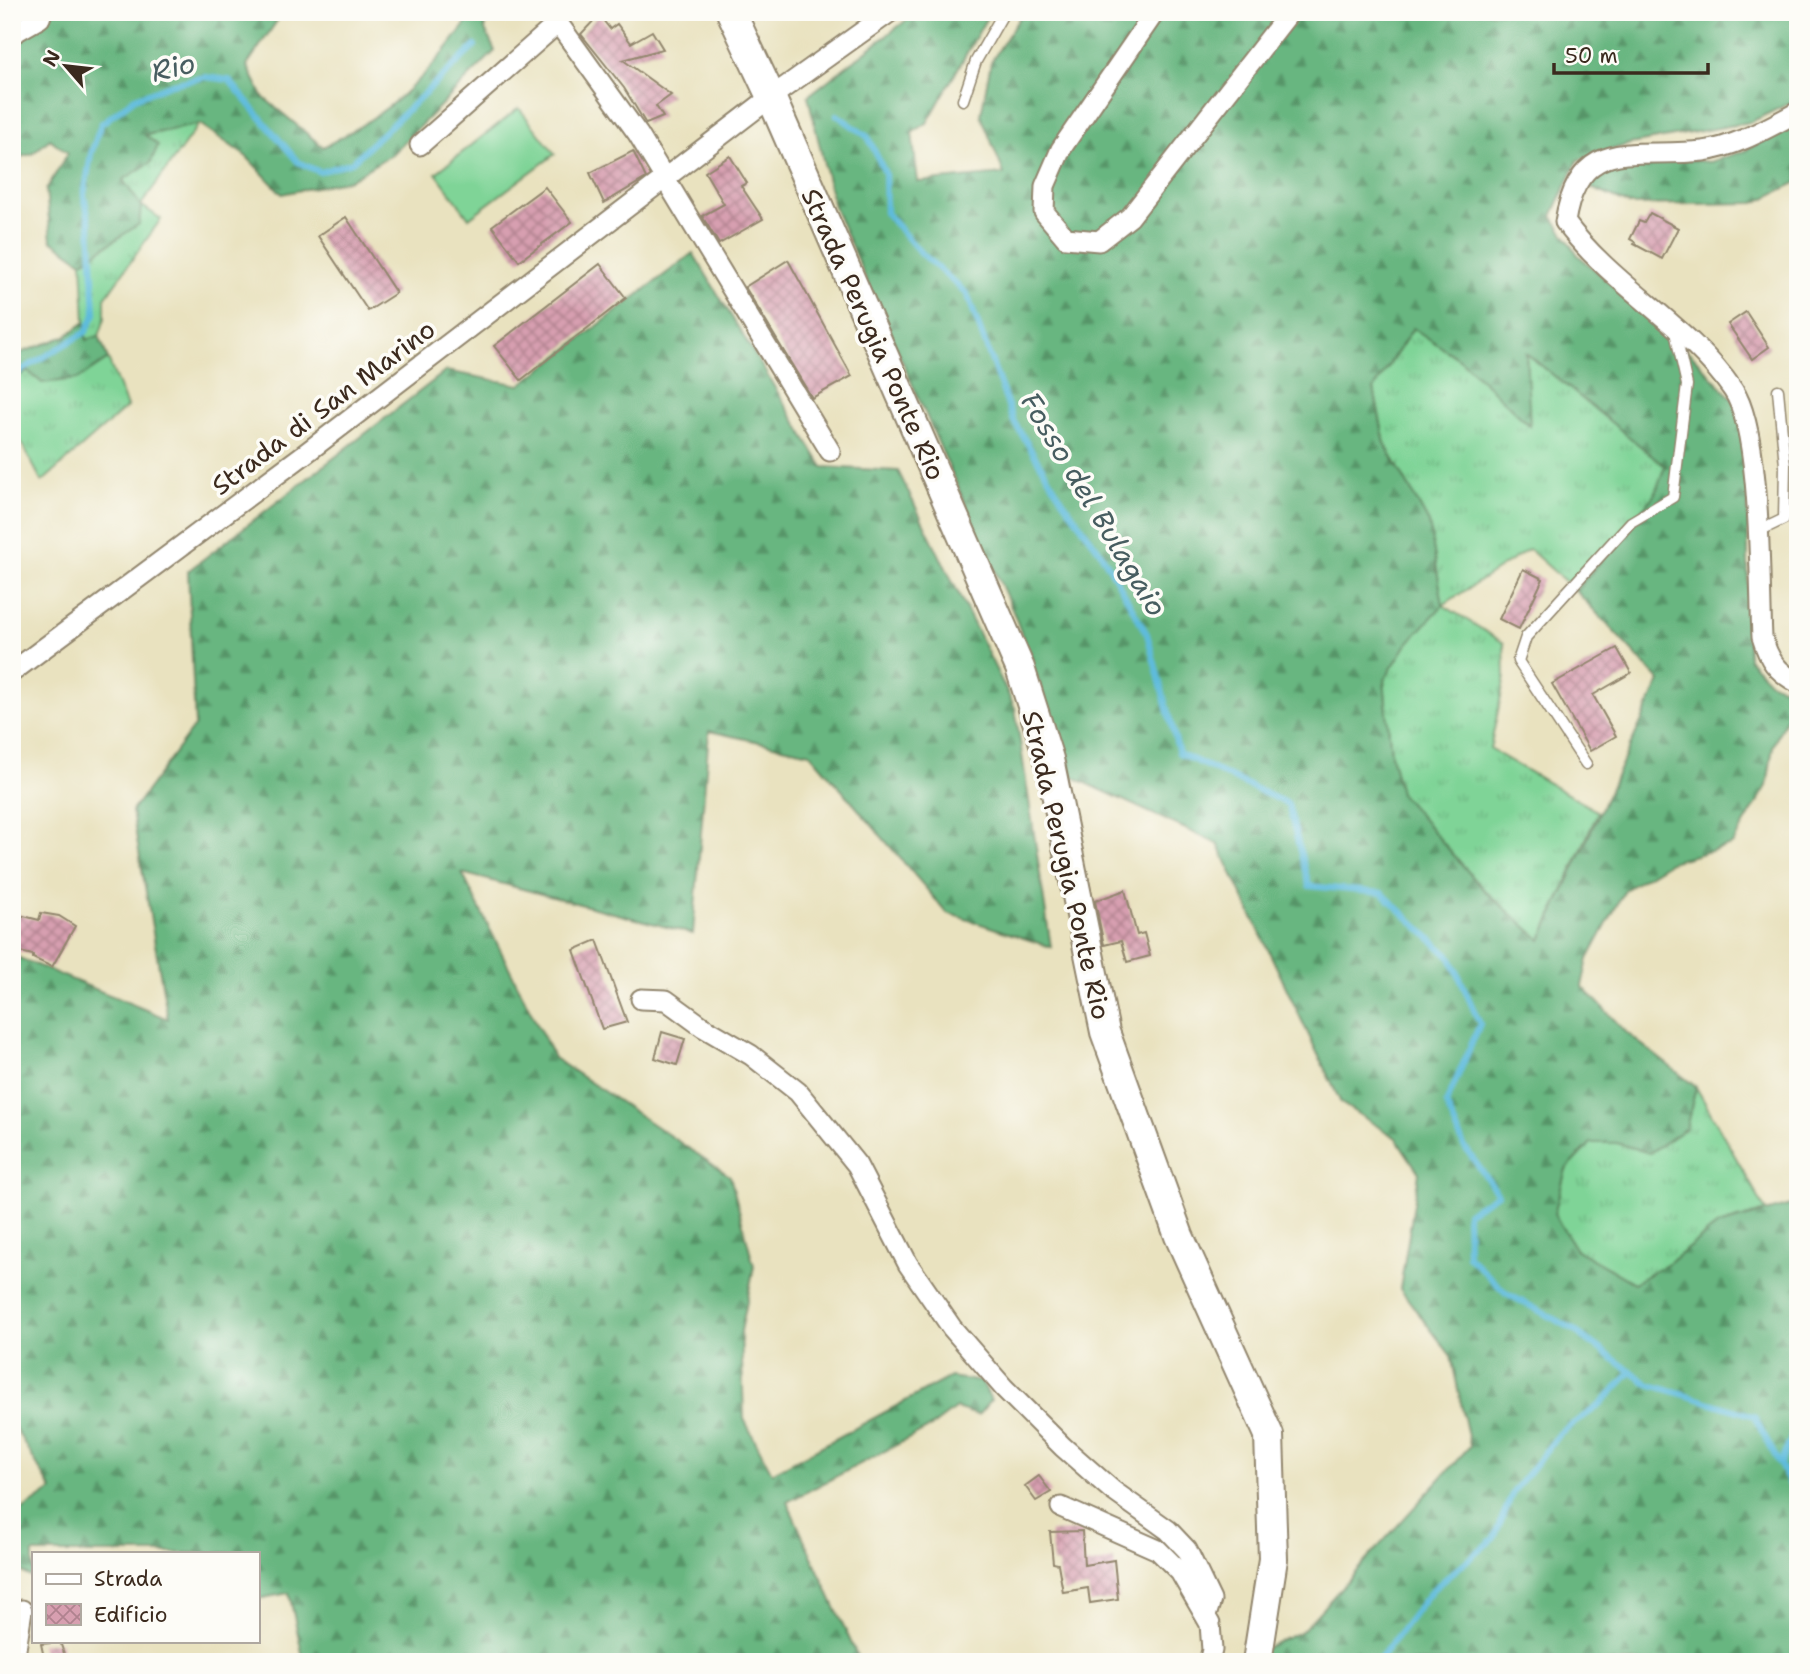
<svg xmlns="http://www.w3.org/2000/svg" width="1810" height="1674" viewBox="0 0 1810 1674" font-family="'Shantell Sans',sans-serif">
<defs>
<pattern id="grass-tufts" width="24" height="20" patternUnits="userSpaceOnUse" patternTransform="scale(1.75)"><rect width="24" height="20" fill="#7fd497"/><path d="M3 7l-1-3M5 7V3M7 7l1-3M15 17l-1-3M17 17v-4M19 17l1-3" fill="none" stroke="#6fb682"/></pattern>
<pattern id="forest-firs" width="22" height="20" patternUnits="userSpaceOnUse" patternTransform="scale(1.75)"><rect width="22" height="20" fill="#67b680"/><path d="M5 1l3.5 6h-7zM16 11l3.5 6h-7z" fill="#569468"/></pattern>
<pattern id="building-cross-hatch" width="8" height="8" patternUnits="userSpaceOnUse" patternTransform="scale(1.75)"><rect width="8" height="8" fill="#d79fb0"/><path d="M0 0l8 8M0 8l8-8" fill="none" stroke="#b0828f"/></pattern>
</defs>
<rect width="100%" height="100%" fill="#fdfcf7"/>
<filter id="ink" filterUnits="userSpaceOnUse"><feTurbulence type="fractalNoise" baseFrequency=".0143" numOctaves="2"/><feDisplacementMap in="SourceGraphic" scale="14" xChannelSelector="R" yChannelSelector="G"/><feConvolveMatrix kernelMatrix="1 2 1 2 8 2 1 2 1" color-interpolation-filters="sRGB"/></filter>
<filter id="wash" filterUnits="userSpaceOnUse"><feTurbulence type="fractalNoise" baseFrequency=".00686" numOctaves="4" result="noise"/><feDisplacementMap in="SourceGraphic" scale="28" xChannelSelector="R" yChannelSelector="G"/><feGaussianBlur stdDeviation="1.57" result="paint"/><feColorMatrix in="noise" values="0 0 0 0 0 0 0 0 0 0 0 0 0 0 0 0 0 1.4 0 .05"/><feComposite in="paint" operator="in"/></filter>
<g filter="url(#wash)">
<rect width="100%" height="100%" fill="#e9e2bf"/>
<path fill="url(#grass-tufts)" stroke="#5d7f5a" stroke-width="2" d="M 199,124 L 141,205 L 161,219 L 105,298 L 105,318 L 99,336 L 86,341 L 82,262 L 139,224 L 141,206 L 123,180 L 144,135 Z
M 1413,328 L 1462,361 L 1529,425 L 1526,353 L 1665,466 L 1655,494 L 1576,591 L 1529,549 L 1443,605 L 1504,643 L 1505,677 L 1490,749 L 1598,812 L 1541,940 L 1484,890 L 1400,794 L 1391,754 L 1384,680 L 1407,644 L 1443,605 L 1429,523 L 1385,444 L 1374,389 Z
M 108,359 L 127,407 L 42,482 L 12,425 L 12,380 L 28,371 L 78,379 Z
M 1696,1087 L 1766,1211 L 1718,1225 L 1670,1262 L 1634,1283 L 1575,1249 L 1554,1214 L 1566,1169 L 1591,1143 L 1617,1143 L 1650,1153 L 1686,1128 Z"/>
<path fill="url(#forest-firs)" stroke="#51704f" stroke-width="2" fill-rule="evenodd" d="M 12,12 L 283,12 L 247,65 L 263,97 L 323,147 C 393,112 430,75 474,12 L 484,12 L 485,30 L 495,51 L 392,154 L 349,180 L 282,194 L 247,157 L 200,124 L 145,135 L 158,145 L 151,162 L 123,180 L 141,206 L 139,224 L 82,262 L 51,240 L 46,190 L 68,153 L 50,139 L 32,154 L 12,159 Z
M 917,12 L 990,12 L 927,123 L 912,133 L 918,182 L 1004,174 L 981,115 L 991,62 L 1023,12 L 1798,12 L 1798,99 L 1751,122 L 1630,144 L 1578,160 L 1552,216 L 1578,255 L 1695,358 L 1734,401 L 1748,450 L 1748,659 L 1770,682 L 1797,694 L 1773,746 L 1767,786 L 1732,845 L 1670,862 L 1625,890 L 1588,959 L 1582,986 L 1627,1033 L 1696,1087 L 1686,1128 L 1649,1153 L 1617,1143 L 1591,1143 L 1566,1169 L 1554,1214 L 1575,1249 L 1634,1283 L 1670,1262 L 1718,1225 L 1798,1203 L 1798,1662 L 1235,1662 L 1302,1631 L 1470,1446 L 1451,1356 L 1400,1289 L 1419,1173 L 1396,1138 L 1341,1103 L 1218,844 L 1073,777 L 1015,616 L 834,207 L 808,96 ZM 1413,328 L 1462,361 L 1530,426 L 1526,353 L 1665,466 L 1655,494 L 1576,591 L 1660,681 L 1541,940 L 1484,890 L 1400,793 L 1391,754 L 1384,680 L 1407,644 L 1443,605 L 1429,523 L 1385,444 L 1374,389 Z
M 1798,122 L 1798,182 L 1755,203 L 1631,205 L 1584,185 L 1612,161 L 1674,158 L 1710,162 L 1744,151 Z
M 693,253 L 823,467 L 898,471 L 1015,708 L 1051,947 L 947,913 L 810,753 L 709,731 L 693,934 L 462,873 L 554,1058 L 730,1176 L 754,1266 L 741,1331 L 744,1419 L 772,1473 L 950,1377 L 982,1382 L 991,1400 L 978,1415 L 956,1408 L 931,1427 L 787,1502 L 860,1662 L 304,1662 L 289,1593 L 257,1599 L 257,1553 L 33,1553 L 33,1578 L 12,1567 L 12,1517 L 52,1490 L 12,1423 L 12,955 L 168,1019 L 132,811 L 195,725 L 188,571 L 446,371 L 520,385 Z
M 85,322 L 86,340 L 99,336 L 108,359 L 78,379 L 42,383 L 28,371 L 12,380 L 12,356 L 66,336 Z"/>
<path fill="#7fd497" stroke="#5d7f5a" stroke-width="2" d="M 519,108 L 555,154 L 469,218 L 436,173 Z"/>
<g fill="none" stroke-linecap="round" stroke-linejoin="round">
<path stroke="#5ebbdc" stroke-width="6" d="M 837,115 L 868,137 L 885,173 L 886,213 L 919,251 L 967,294 L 1014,422 L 1063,501 L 1101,553 L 1147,634 L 1179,753 L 1288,804 L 1309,886 L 1382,893 L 1451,958 L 1480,1024 L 1446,1104 L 1464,1146 L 1498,1194 L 1467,1213 L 1468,1256 L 1506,1293 L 1571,1328 L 1648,1384 L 1754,1416 L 1798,1499
M 12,376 L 86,332 L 95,314 L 90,225 L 84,195 L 91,154 L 101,124 L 135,98 L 172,84 L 205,77 L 229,80 L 298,162 L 320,172 L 352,162 L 475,46
M 1780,1464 L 1798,1423
M 1377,1662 L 1432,1590 L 1494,1538 L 1513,1492 L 1560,1433 L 1600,1405 L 1631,1372"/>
</g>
<g id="blocks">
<path fill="url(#building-cross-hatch)" d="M 599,15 L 610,29 L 617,24 L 631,43 L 652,31 L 663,49 L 623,60 L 671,95 L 656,106 L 663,117 L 646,124 L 624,88 L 581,34 Z
M 633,151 L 646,178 L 604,203 L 590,173 Z
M 730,156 L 747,183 L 741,186 L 763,219 L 719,244 L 702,216 L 724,204 L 705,172 Z
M 545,187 L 572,222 L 519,261 L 492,226 Z
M 1650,213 L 1678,228 L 1662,259 L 1634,244 L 1635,242 L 1630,239 L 1639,221 L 1644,223 Z
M 346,217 L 396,293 L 368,311 L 318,236 Z
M 788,260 L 852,376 L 812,398 L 745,287 Z
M 600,264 L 626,298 L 521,380 L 494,346 Z
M 1746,312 L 1769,347 L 1752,359 L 1728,324 Z
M 1523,569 L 1543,579 L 1519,629 L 1499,619 Z
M 1617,648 L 1631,673 L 1593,695 L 1616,736 L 1590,751 L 1552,684 Z
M 1125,890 L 1137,935 L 1144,933 L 1150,956 L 1127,962 L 1121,941 L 1104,945 L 1095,901 Z
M 41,913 L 59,916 L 75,926 L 52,967 L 33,958 L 33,955 L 12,950 L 16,914 L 39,920 Z
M 597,940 L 627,1022 L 602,1029 L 574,950 Z
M 662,1032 L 685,1039 L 677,1065 L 655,1058 Z
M 1039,1476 L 1051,1492 L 1036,1501 L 1025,1486 Z
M 1082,1531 L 1084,1565 L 1114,1560 L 1118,1599 L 1090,1603 L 1088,1588 L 1063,1592 L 1058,1564 L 1053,1563 L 1050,1532 Z
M 60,1642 L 67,1662 L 45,1662 L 41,1644 Z"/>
</g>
</g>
<g filter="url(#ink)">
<use href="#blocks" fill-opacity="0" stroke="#92866e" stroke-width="2"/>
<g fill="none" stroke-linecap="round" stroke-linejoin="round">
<defs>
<path id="lane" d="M 963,100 L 976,61 L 1004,12
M 1757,532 L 1784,519 L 1785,465 L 1778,390
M 1586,764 L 1518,661 L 1526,637 L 1631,522 L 1673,497 L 1687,385 L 1675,332"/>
<path id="street" d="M 550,12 L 638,134 L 830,451
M 1155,12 L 1061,149 L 1045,186 L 1044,212 L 1066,238 L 1099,241 L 1130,217 L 1290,12
M 12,34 L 40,18 L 42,12
M 1798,112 C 1769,127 1736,147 1703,151 C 1635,159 1579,133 1565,222 C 1612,286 1689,325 1733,390 C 1762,432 1759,582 1762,637 C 1769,660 1776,671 1798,683
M 420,145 L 558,23
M 12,672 L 306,453 L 771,97 L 890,12
M 641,999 L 666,1000 L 703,1027 L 751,1055 L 798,1092 L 857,1165 L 908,1264 L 952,1328 L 1004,1388 L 1063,1447 L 1112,1490 L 1168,1530 L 1187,1550 L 1211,1600 L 1206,1616
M 1061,1507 L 1158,1550 L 1180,1572 L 1210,1624 L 1212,1650 L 1209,1662
M 14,1662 L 22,1610"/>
<path id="secondary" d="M 731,12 L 771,97 L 1020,668 L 1049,759 L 1105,1032 L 1179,1236 L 1269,1435 L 1273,1559 L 1257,1662"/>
</defs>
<use href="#lane" stroke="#92866e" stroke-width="13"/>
<use href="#street" stroke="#92866e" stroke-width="23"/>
<use href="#secondary" stroke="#92866e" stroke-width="32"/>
<use href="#lane" stroke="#fff" stroke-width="10"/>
<use href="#street" stroke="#fff" stroke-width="19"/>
<use href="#secondary" stroke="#fff" stroke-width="28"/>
</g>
</g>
<g text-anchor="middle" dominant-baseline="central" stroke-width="7" stroke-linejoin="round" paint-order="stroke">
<g font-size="26" fill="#3b2a1e" stroke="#fdfcf7">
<text transform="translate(874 334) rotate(66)">Strada Perugia Ponte Rio</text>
<text transform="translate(323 407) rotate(-37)">Strada di San Marino</text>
<text transform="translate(1067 865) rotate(77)">Strada Perugia Ponte Rio</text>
</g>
<g font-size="28" font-style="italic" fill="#475d60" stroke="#fdfcf7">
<text transform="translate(173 67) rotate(-14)">Rio</text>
<text transform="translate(1094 504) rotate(59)">Fosso del Bulagaio</text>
</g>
</g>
<rect width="1810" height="1674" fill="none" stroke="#fdfcf7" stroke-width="42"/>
<rect x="32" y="1552" width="228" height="91" fill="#fdfcf7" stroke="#afa8a0" stroke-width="2"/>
<rect x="46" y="1574" width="35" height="10" fill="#ffffff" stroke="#afa8a0" stroke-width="2"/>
<text x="94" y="1586" font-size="21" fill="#3b2a1e">Strada</text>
<rect x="46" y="1604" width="35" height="21" fill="url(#building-cross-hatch)" stroke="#afa8a0" stroke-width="2"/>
<text x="94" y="1622" font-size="21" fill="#3b2a1e">Edificio</text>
<g transform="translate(66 66) rotate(298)" stroke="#fdfcf7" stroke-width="5" paint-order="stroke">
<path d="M0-5L12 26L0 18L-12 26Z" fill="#3b2a1e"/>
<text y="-10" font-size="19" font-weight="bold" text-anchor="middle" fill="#3b2a1e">N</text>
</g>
<path d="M1554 63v10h154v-10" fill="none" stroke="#3b2a1e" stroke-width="3.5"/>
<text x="1565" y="63" font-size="21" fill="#3b2a1e" stroke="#fdfcf7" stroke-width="5" paint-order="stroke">50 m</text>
</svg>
